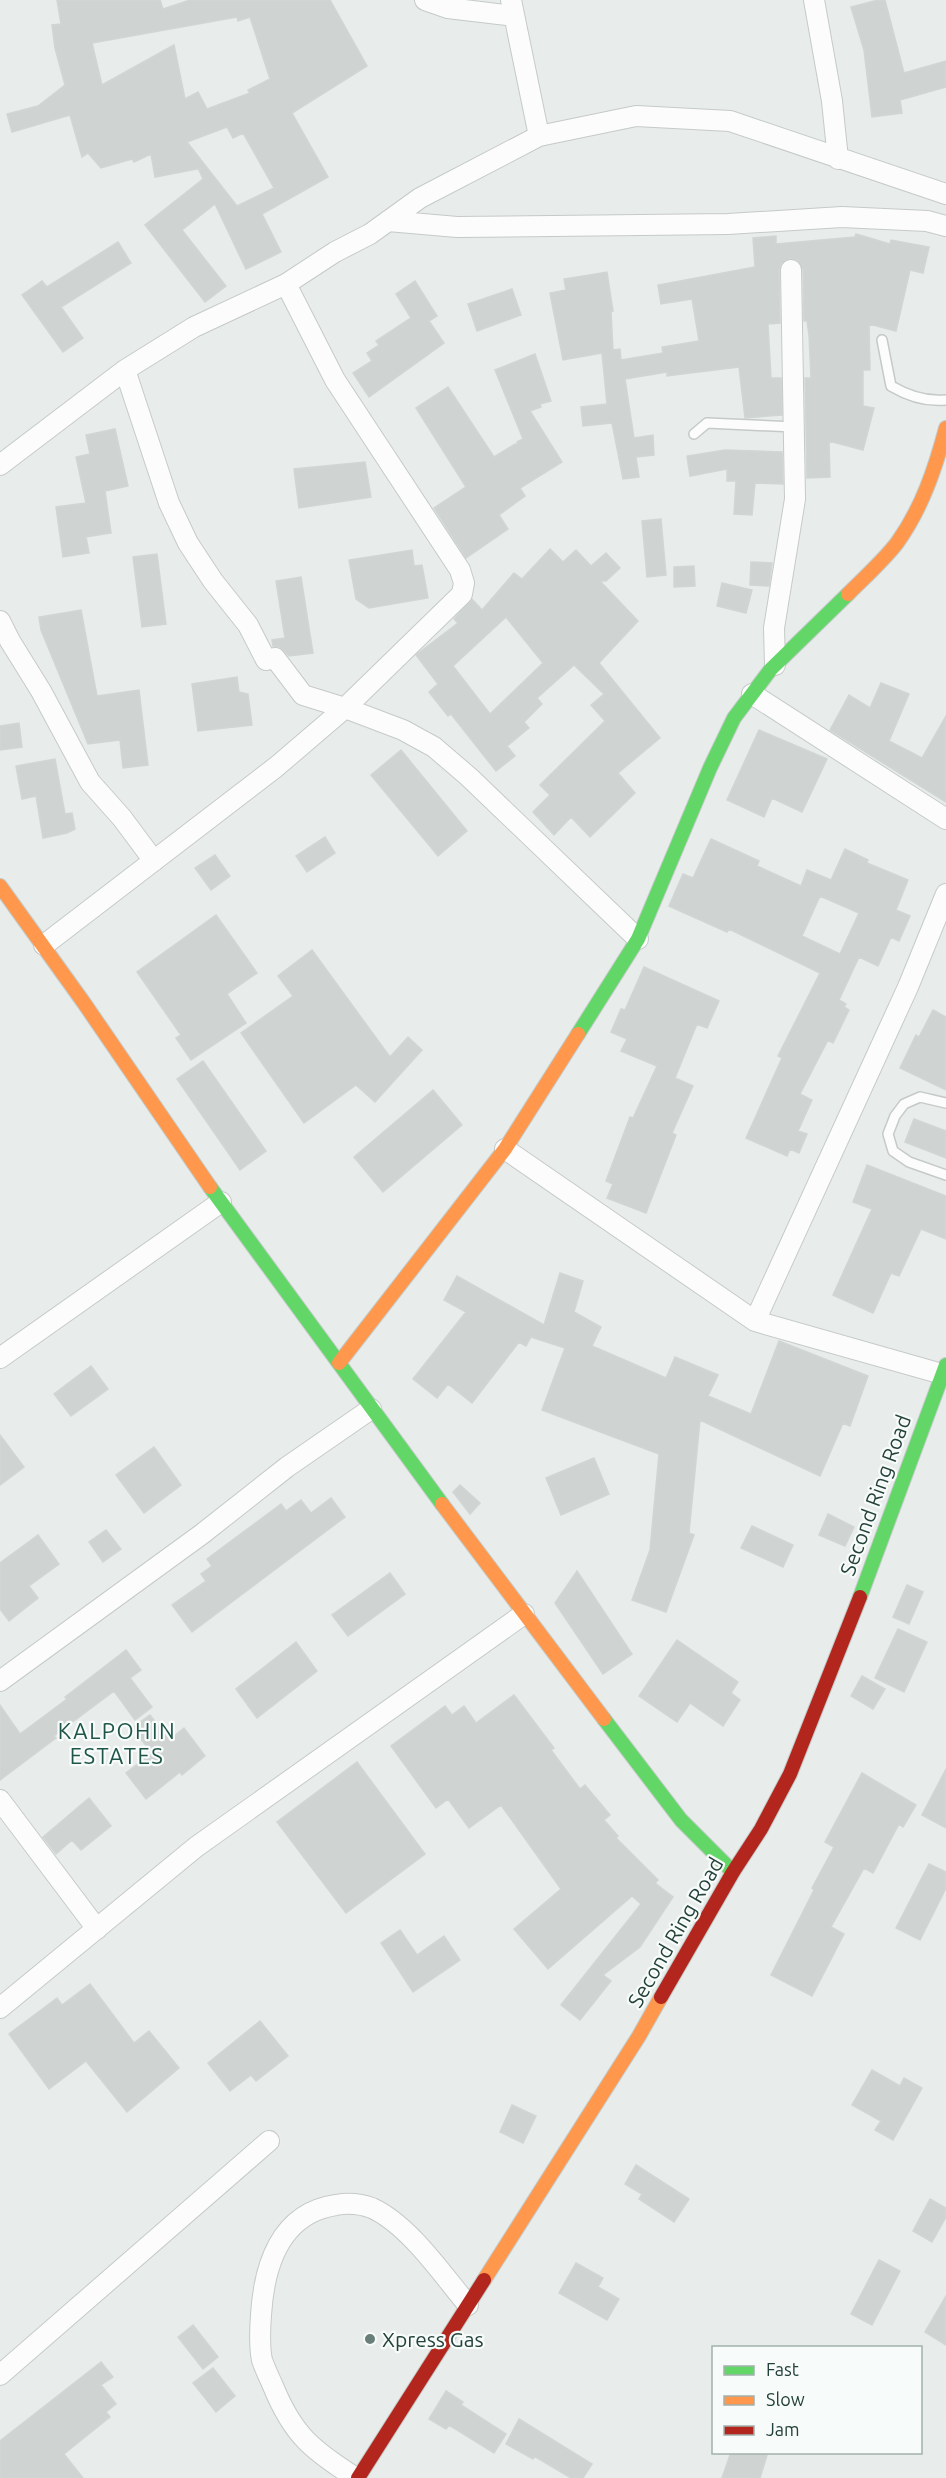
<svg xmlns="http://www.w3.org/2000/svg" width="946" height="2478" viewBox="0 0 946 2478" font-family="Ubuntu,sans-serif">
<rect width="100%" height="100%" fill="#e8edeb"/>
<path fill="#cfd4d2" stroke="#d1d6d4" stroke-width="1.5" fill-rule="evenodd" d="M 57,0 L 160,0 L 163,9 L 190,0 L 330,0 L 367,66 L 292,113 L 328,177 L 262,214 L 281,252 L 246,269 L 215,204 L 182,230 L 226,286 L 205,302 L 145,225 L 203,179 L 199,170 L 202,168 L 155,177 L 151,154 L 134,162 L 132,159 L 101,168 L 88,153 L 82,157 L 70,115 L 12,132 L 7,114 L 38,106 L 65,85 L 55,48 L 52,25 L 61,24 ZM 237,17 L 238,21 L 250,17 L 270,79 L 248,90 L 250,93 L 207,109 L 198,92 L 185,99 L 174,45 L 102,85 L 92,43 ZM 227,127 L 233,138 L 243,133 L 274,188 L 237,206 L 187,142 Z
M 878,0 L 885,0 L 904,73 L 946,61 L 946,87 L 900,100 L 902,113 L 872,117 L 864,50 L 851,7 Z
M 856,234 L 890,244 L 891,240 L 929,247 L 923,273 L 910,270 L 896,331 L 869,324 L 870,370 L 863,370 L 863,406 L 874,408 L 863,450 L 829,441 L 830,477 L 807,478 L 805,378 L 811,378 L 809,335 L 807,321 L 804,321 L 803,269 L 797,260 L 790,258 L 781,264 L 779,270 L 780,323 L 768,324 L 771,378 L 781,378 L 782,415 L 745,418 L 739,367 L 667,376 L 667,372 L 625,379 L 634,438 L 653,435 L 654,455 L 636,457 L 639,477 L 623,479 L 612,423 L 583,426 L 581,407 L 607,404 L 602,353 L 563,360 L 550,293 L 566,290 L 564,279 L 607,272 L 613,311 L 611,312 L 613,350 L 620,349 L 621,360 L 663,353 L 662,347 L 699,341 L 692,299 L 661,304 L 658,285 L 755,267 L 753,238 L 776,236 L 776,244 L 855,237 Z
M 118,242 L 131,263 L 61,307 L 83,338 L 63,352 L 22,295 L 42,281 L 47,287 Z
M 415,281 L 437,316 L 429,321 L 444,343 L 369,397 L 353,373 L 372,361 L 367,353 L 379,345 L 376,341 L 411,318 L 396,294 Z
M 512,289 L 521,315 L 477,331 L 468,304 Z
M 535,354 L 551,401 L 540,404 L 541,407 L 530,411 L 562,462 L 520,488 L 525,496 L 499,515 L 508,529 L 466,558 L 434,508 L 466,487 L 416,408 L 448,387 L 494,457 L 515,444 L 518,445 L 517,442 L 523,439 L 495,370 Z
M 115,429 L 128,486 L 105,491 L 111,533 L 86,537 L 89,553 L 63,557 L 56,507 L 86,503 L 76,457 L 90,454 L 86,435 Z
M 725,450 L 782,452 L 783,484 L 755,483 L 752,515 L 734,514 L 736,481 L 727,481 L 727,469 L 690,476 L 687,456 Z
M 365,462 L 371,497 L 299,508 L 294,469 Z
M 661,519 L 666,575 L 647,577 L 642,521 Z
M 550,549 L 563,562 L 576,550 L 591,566 L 606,553 L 620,568 L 606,581 L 600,581 L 638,621 L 599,663 L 660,738 L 618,773 L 635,793 L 590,837 L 571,817 L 554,835 L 533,812 L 550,795 L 540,785 L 605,721 L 591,705 L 604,694 L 574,665 L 537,698 L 542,704 L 524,722 L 529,728 L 507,746 L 515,756 L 496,771 L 451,714 L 448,716 L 429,692 L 438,684 L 416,655 L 458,623 L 454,619 L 472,599 L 482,610 L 514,573 L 522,579 ZM 506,617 L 543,663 L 490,714 L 453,666 Z
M 412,550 L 414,566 L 422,565 L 428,598 L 369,608 L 356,599 L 349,560 Z
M 157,554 L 166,624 L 142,627 L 133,557 Z
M 751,562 L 772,563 L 769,586 L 750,585 Z
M 694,566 L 695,586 L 674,587 L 674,567 Z
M 301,577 L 313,653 L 289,656 L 280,647 L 273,646 L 272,640 L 285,638 L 276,581 Z
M 722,583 L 752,590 L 746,613 L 717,606 Z
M 81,610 L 97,696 L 139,690 L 148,765 L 123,768 L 120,740 L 88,744 L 41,630 L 39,617 Z
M 237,677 L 239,692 L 248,694 L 252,725 L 198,731 L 192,684 Z
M 881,683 L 909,694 L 889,741 L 922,758 L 946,716 L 946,802 L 830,730 L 849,695 L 870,708 Z
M 19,723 L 22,747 L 0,750 L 0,726 Z
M 759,730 L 827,759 L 802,812 L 772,798 L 764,817 L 727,800 Z
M 401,750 L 467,831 L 438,856 L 371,775 Z
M 55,759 L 65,814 L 72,813 L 75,829 L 67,833 L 43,838 L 36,796 L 22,799 L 16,766 Z
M 325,837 L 335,853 L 307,872 L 296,856 Z
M 711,839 L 759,861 L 757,866 L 801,886 L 807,870 L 831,880 L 845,849 L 868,860 L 867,863 L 908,880 L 896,910 L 910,916 L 899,941 L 891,937 L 878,966 L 859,957 L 839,1000 L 846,1004 L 844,1007 L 849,1010 L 833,1043 L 828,1040 L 800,1094 L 812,1100 L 798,1131 L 807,1134 L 799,1153 L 790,1149 L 787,1156 L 746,1138 L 782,1058 L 778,1056 L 820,973 L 729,929 L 727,932 L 669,906 L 683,874 L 693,878 ZM 820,896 L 859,913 L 840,954 L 802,936 Z
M 215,855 L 230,876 L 211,890 L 195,868 Z
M 216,915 L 257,973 L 227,994 L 246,1023 L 191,1060 L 176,1038 L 181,1035 L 137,972 Z
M 312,950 L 390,1057 L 408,1037 L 422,1050 L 375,1102 L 356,1085 L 304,1123 L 241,1033 L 293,996 L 278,976 Z
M 644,967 L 719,1001 L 707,1028 L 697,1024 L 675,1078 L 693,1086 L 672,1133 L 676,1135 L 646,1213 L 607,1198 L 613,1184 L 606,1181 L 630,1117 L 633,1118 L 657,1066 L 621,1051 L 627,1039 L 611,1032 L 621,1009 L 625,1010 Z
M 933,1010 L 946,1017 L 946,1090 L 900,1068 L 916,1035 L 919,1037 Z
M 203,1061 L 266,1151 L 240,1170 L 177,1079 Z
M 433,1090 L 462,1125 L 383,1192 L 354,1157 Z
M 914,1119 L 946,1131 L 946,1158 L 905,1142 Z
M 867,1165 L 946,1196 L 946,1239 L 921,1229 L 899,1276 L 891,1273 L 873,1313 L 833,1295 L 872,1209 L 853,1202 Z
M 560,1273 L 583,1281 L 574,1312 L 601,1327 L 592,1346 L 666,1378 L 675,1357 L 718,1375 L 708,1396 L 751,1414 L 779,1341 L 868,1376 L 850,1426 L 843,1423 L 820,1476 L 700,1420 L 689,1533 L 694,1535 L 666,1612 L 632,1600 L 650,1550 L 659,1454 L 542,1410 L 565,1348 L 531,1337 L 526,1346 L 519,1342 L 472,1403 L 448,1384 L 437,1398 L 413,1379 L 466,1312 L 444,1300 L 457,1276 L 544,1325 Z
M 91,1366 L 108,1389 L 71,1416 L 54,1394 Z
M 0,1435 L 24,1467 L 0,1485 Z
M 154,1447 L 181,1485 L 144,1513 L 116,1475 Z
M 594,1458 L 609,1494 L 561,1515 L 546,1478 Z
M 460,1485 L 480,1503 L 470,1514 L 453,1492 Z
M 331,1498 L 345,1517 L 192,1632 L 172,1605 L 206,1581 L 201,1574 L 212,1566 L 207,1559 L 281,1504 L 286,1511 L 301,1500 L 311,1513 Z
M 828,1514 L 854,1527 L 845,1546 L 819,1535 Z
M 752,1526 L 793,1545 L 783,1567 L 741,1548 Z
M 106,1530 L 121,1549 L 103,1562 L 89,1542 Z
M 38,1535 L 59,1564 L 29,1586 L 38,1598 L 9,1621 L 0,1609 L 0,1563 Z
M 577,1571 L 632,1654 L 603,1674 L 555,1603 Z
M 390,1573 L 405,1594 L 348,1636 L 332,1615 Z
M 907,1585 L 923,1592 L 909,1624 L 893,1617 Z
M 898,1629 L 927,1642 L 904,1692 L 875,1678 Z
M 677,1640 L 738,1682 L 731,1693 L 740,1700 L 723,1726 L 690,1703 L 677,1722 L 639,1696 Z
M 296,1642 L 317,1671 L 257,1718 L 236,1689 Z
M 126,1650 L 141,1670 L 130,1678 L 152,1707 L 135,1720 L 114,1691 L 54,1736 L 56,1738 L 0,1780 L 0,1705 L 20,1734 L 67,1699 L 65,1697 Z
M 862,1676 L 885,1689 L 873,1709 L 851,1696 Z
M 514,1695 L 554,1748 L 551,1750 L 580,1789 L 585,1785 L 610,1815 L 604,1820 L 618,1836 L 616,1838 L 658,1880 L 655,1883 L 673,1897 L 640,1947 L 603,1975 L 611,1981 L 580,2020 L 561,2005 L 641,1904 L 632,1896 L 548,1969 L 514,1929 L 561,1889 L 501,1805 L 469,1828 L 448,1799 L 436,1808 L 391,1746 L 445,1706 L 452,1715 L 464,1706 L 476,1723 Z
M 150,1715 L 169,1740 L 184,1728 L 205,1756 L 182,1775 L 180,1772 L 146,1799 L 126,1773 L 152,1753 L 132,1728 Z
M 357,1762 L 425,1854 L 346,1913 L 277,1822 Z
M 946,1769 L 946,1828 L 922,1815 Z
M 862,1773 L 916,1805 L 903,1827 L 899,1824 L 873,1873 L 864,1868 L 831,1927 L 844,1934 L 812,1996 L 771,1975 L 814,1890 L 812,1888 L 834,1847 L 825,1842 Z
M 89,1798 L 111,1826 L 81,1850 L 72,1840 L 56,1854 L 43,1837 Z
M 929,1864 L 946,1872 L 946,1888 L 920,1940 L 896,1928 Z
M 400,1930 L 417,1955 L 444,1936 L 460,1960 L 413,1992 L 381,1943 Z
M 90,1984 L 134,2043 L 149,2031 L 179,2068 L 127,2112 L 86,2061 L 49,2089 L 9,2034 L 57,1998 L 62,2005 Z
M 260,2021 L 288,2056 L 256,2081 L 251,2075 L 230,2091 L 208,2063 Z
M 872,2070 L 900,2086 L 904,2078 L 922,2088 L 893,2140 L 875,2130 L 881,2121 L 852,2105 Z
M 512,2105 L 536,2116 L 523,2143 L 500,2132 Z
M 636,2165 L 689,2199 L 674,2222 L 639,2199 L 642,2194 L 625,2184 Z
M 930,2199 L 946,2208 L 946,2217 L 932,2242 L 913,2231 Z
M 879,2260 L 900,2271 L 872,2325 L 851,2314 Z
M 576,2263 L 603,2278 L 598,2287 L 619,2299 L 607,2320 L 559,2293 Z
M 946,2296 L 946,2345 L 925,2332 Z
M 193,2325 L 218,2357 L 203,2369 L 178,2337 Z
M 101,2362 L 113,2377 L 101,2385 L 116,2404 L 106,2412 L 110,2417 L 64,2454 L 83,2478 L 0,2478 L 0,2441 Z
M 213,2368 L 235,2396 L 216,2412 L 193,2383 Z
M 446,2391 L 463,2402 L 461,2405 L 506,2434 L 494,2453 L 449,2425 L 446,2429 L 429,2419 Z
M 519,2419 L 592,2464 L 583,2478 L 571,2478 L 534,2456 L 533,2459 L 506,2444 Z
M 731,2452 L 768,2452 L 760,2478 L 722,2478 Z"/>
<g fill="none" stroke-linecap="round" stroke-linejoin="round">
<defs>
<path id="lane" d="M 882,340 L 891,386 C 908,396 926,402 946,400
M 694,434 L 707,423 L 794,427
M 946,1103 L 920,1097 L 904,1104 L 895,1116 L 888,1134 L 893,1151 L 909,1162 L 946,1175"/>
<path id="street" d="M 425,0 L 448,8 L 514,16
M 511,0 L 539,136
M 814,0 L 832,101 L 838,159
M 388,221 L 457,227 L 728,224 L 842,217 L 927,221 L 946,226
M 125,370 L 169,503 L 188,543 L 213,581 L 248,625 L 266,660 L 275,658 L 303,695 L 345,708 L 403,730 L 434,747 L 469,777 L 638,939
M 0,465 L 125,370 L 194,327 L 286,284 L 335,252 L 370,234 L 420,198 L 539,136 L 636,116 L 730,121 L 946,194
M 0,621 L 10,641 L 41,691 L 90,782 L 122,818 L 154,861
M 775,665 L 774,628 L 795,499 L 791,270
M 752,694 L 946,819
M 44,945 L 276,767 L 345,708 L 462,594 L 464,583 L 460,570 L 335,380 L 286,284
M 505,1149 L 755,1321 L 942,1374
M 755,1321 L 908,987 L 946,894
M 0,1358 L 221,1202
M 0,1681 L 202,1534 L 287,1467 L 371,1409
M 0,1800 L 97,1929
M 0,2008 L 196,1847 L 524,1614
M 0,2375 L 269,2141
M 356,2478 C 312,2450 293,2435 273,2386 C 269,2377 265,2369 262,2360 C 259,2346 260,2329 261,2315 C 264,2266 280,2213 336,2205 C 347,2203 361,2204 372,2208 C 409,2225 442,2274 468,2305"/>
<path id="fast" d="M 578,1034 L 638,939 L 710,768 L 734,718 L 771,669 L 848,594
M 210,1187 L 442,1504
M 860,1597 L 946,1365
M 604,1719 L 681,1820 L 733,1872"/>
<path id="slow" d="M 848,594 C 864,578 883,561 897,543 C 922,508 935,469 946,428
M 0,886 L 84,1003 L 210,1187
M 339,1363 L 505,1149 L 578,1034
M 442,1504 L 604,1719
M 484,2280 L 639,2036 L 661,1997"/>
<path id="jam" d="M 661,1997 L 733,1872 L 761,1829 L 790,1774 L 860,1597
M 358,2478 L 484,2280"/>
</defs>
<use href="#lane" stroke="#c5cac8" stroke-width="12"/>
<use href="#street" stroke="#c5cac8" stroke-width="22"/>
<use href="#fast" stroke="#c3cbc8" stroke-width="16"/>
<use href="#slow" stroke="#c3cbc8" stroke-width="16"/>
<use href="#jam" stroke="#c3cbc8" stroke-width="16"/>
<use href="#lane" stroke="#fcfcfc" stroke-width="9"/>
<use href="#street" stroke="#fcfcfc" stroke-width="20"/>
<use href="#fast" stroke="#63d668" stroke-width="14"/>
<use href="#slow" stroke="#ff974d" stroke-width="14"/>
<use href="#jam" stroke="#b3261e" stroke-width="14"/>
</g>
<circle fill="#697e78" stroke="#f7fbf9" stroke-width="2" cx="370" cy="2339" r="6"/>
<g text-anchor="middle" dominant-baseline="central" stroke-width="4.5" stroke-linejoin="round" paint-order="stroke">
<g font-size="21" fill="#24423a" stroke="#f7fbf9">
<text transform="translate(875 1495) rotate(-70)">Second Ring Road</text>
<text transform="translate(675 1932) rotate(-60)">Second Ring Road</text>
</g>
<g font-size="21" fill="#24423a" stroke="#f7fbf9" text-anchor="start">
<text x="382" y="2339">Xpress Gas</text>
</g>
<g font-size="22" letter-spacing="1.5" fill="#1f5548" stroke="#f7fbf9">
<text x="117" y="1730">KALPOHIN<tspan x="117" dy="25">ESTATES</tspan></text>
</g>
</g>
<rect x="712" y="2346" width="210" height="108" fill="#f7fbf9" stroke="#a3b1ad" stroke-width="1.5"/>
<rect x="724" y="2366" width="30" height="9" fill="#63d668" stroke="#a3b1ad" stroke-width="1.5"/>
<text x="766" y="2376" font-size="18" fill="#24423a">Fast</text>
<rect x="724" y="2396" width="30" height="9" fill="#ff974d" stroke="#a3b1ad" stroke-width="1.5"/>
<text x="766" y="2406" font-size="18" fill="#24423a">Slow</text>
<rect x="724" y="2426" width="30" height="9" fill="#b3261e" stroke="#a3b1ad" stroke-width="1.5"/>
<text x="766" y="2436" font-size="18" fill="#24423a">Jam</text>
</svg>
